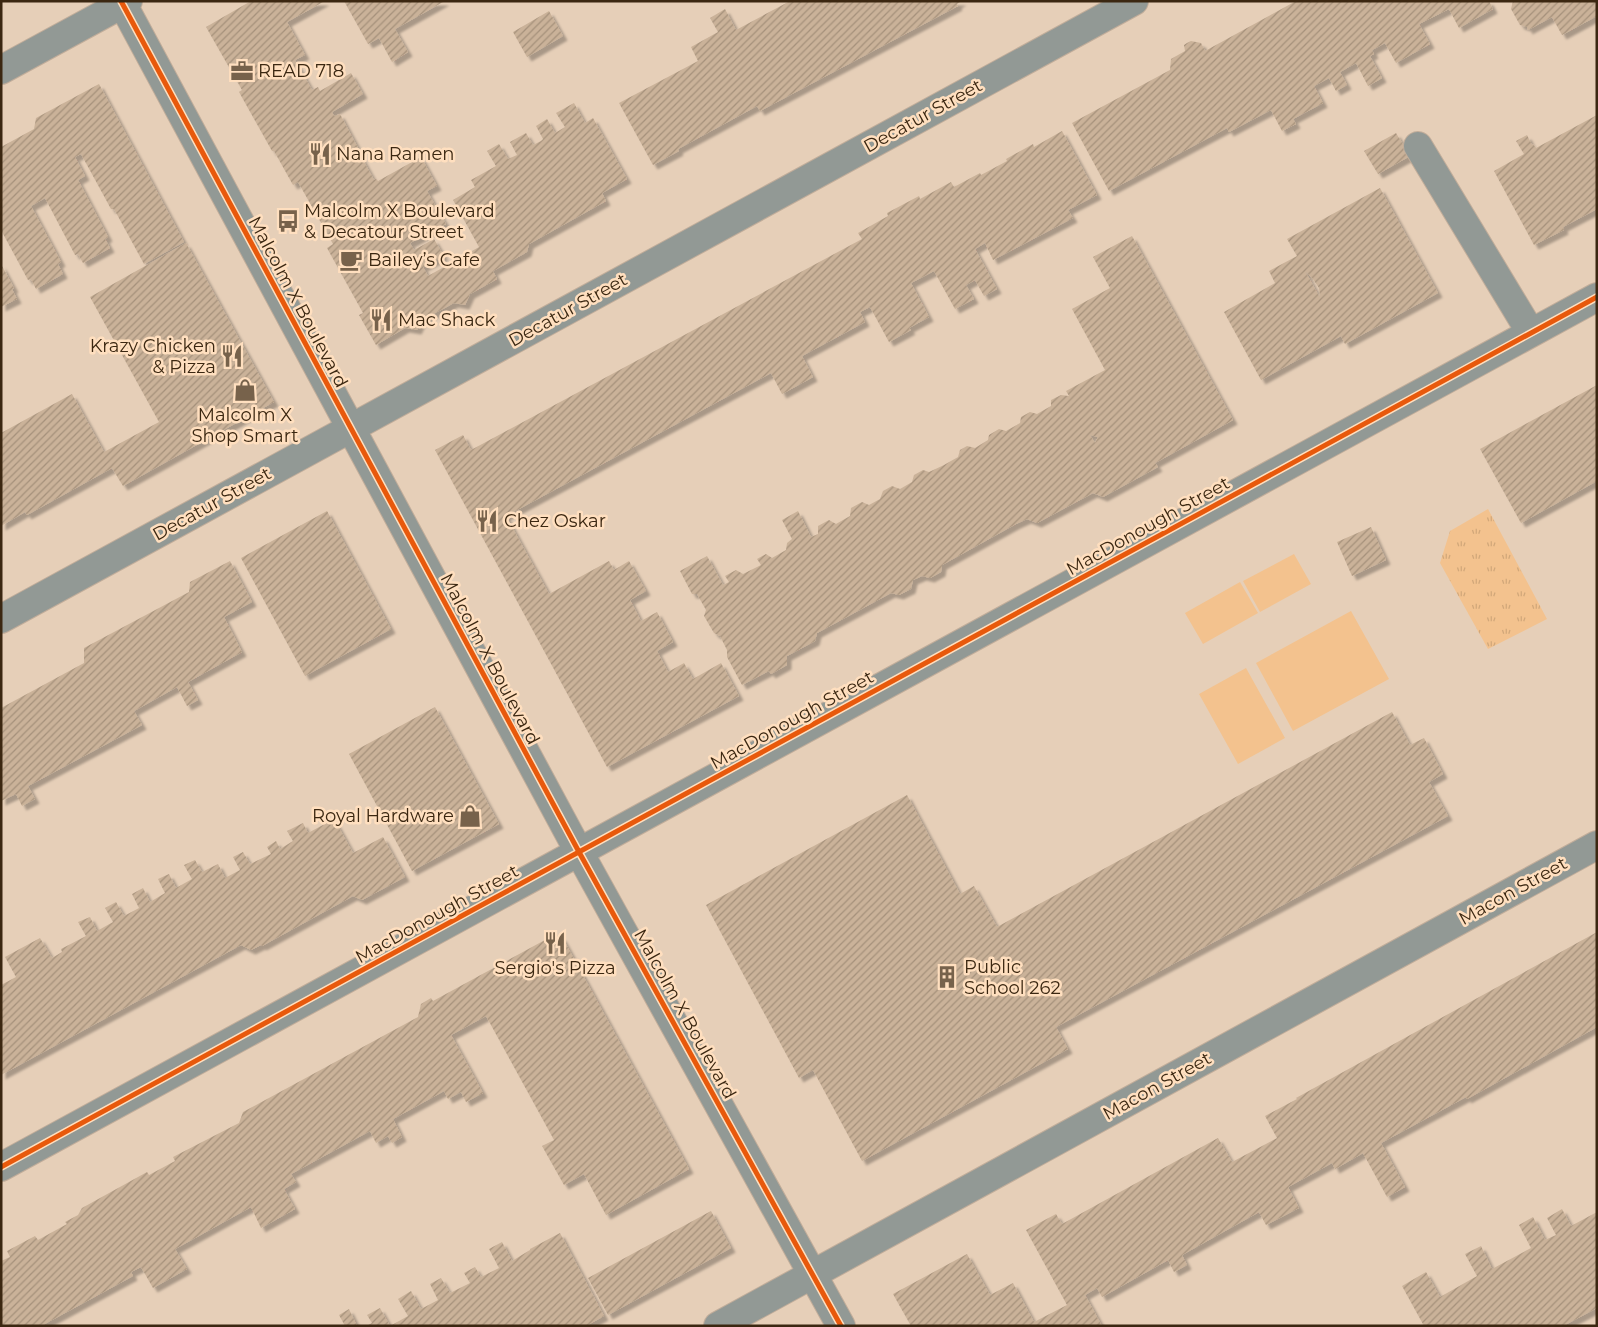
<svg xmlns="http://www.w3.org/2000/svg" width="1598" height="1327" viewBox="0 0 1598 1327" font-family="Montserrat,sans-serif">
<defs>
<pattern id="grass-tufts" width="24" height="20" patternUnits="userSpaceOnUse" patternTransform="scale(1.25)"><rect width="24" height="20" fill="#f3c28e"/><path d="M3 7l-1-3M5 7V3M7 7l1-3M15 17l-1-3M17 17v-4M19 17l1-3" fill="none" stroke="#d1a779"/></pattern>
<pattern id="building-hatch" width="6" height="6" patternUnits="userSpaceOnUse" patternTransform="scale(1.25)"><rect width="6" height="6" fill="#cab299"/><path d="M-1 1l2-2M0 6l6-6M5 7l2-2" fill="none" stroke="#a5917b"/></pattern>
<filter id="shadow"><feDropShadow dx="4.5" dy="4.5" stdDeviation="1" flood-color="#0004"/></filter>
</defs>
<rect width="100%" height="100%" fill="#e6cfb8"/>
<path fill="url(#grass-tufts)" d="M 1488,509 L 1547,619 L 1488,649 L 1440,563 L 1450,531 Z"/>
<path fill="#f3c28e" d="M 1294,554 L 1311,584 L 1260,612 L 1243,581 Z
M 1240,582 L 1258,613 L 1203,644 L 1185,613 Z
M 1351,611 L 1389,679 L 1293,731 L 1256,663 Z
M 1246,668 L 1285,738 L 1238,764 L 1199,694 Z"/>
<path fill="url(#building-hatch)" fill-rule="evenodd" filter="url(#shadow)" d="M 251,1 L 325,1 L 287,22 L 305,55 L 295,60 L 312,90 L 318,87 L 320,91 L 351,73 L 363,94 L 332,112 L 334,116 L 340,114 L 358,148 L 357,149 L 374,180 L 376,179 L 378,181 L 421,157 L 437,186 L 427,191 L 446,224 L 410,243 L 414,250 L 434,239 L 444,256 L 423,267 L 428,276 L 479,247 L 453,200 L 475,187 L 471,180 L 496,166 L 487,151 L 499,144 L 508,159 L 517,155 L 510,142 L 526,133 L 533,145 L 541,141 L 543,139 L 536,126 L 547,119 L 555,133 L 565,127 L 556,113 L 574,103 L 585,123 L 593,118 L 627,179 L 602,193 L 606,201 L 529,244 L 527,252 L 493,271 L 497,279 L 470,294 L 465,305 L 454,303 L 422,320 L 417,330 L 405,328 L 376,345 L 359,315 L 363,313 L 327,248 L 333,244 L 298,182 L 293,185 L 274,151 L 272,151 L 239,92 L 242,90 L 206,27 Z
M 344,1 L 445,1 L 395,29 L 408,52 L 392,62 L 379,38 L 368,44 Z
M 790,1 L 962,1 L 957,4 L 958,6 L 760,111 L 757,106 L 678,149 L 679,151 L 653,165 L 619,103 L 698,61 L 691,47 L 718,32 L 710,18 L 725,9 L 736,30 Z
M 1296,1 L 1489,1 L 1493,9 L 1459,28 L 1449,9 L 1419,24 L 1430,44 L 1396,63 L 1385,43 L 1372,50 L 1374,54 L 1370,56 L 1382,78 L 1368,86 L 1356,63 L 1340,72 L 1347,85 L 1336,91 L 1329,78 L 1314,86 L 1323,103 L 1293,119 L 1296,124 L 1282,131 L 1271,110 L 1229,132 L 1227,128 L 1109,191 L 1072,123 L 1170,70 L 1171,59 L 1185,51 L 1184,45 L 1187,43 L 1191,41 L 1201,43 L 1205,51 Z
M 1513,1 L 1597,1 L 1597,16 L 1562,35 L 1552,17 L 1528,30 L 1527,27 L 1520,25 L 1511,9 Z
M 549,11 L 563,36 L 527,57 L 513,32 Z
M 99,84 L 184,242 L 144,264 L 114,209 L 111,209 L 81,154 L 75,157 L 85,176 L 78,180 L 108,237 L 105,239 L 110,248 L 83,263 L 78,254 L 75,255 L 45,198 L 31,206 L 61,262 L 58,264 L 63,274 L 36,289 L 31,279 L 28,280 L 1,230 L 1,147 L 34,129 L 36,118 Z
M 1597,115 L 1597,209 L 1563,227 L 1564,230 L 1534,245 L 1494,171 L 1524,154 L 1516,141 L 1527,135 L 1532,145 L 1533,144 L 1536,148 Z
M 1062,131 L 1097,195 L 1068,210 L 1073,218 L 993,260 L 985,243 L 975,249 L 997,289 L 984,296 L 975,280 L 966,285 L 974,299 L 955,309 L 934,271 L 911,283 L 929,317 L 909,328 L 911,330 L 889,342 L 870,307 L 860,312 L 865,322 L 802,356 L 813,377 L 782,394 L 771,373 L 506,516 L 549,594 L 609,561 L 614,570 L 629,561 L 646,591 L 630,600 L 641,621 L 657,612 L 673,642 L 657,651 L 668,672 L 684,663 L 693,679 L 721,663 L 739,696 L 607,767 L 435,450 L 463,435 L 471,450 L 862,239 L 858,233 L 888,216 L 887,213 L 919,196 L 920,199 L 951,182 L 954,187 L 980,173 L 981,175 L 1007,161 L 1006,159 L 1033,144 L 1034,147 Z
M 1396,133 L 1410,156 L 1378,174 L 1364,151 Z
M 1380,188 L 1438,293 L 1345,344 L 1341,336 L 1261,380 L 1224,312 L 1275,283 L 1269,271 L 1297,256 L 1287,239 ZM 1305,271 L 1313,279 L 1319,288 L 1320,298 Z
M 1132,236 L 1233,420 L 1155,463 L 1158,467 L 1103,497 L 1093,493 L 1037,523 L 1027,519 L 1016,524 L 942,565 L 941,572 L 930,578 L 922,576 L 913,580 L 911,589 L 899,595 L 891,593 L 817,633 L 815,641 L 787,656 L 787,665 L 771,674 L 769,671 L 742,685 L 727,657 L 727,650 L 720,636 L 714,633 L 704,616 L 706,610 L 697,594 L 692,594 L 680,571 L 707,556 L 723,585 L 729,582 L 725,576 L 736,570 L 743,574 L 761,565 L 757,559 L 766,554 L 772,558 L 786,550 L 787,543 L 792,539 L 782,520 L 798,511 L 811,537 L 818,534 L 818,526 L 829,520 L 836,524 L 850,516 L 851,508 L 862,502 L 869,505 L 880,499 L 883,491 L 892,486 L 900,489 L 912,482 L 914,475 L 923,470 L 929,472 L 944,465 L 958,457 L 960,450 L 967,446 L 975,448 L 988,440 L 989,435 L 999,429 L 1006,431 L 1020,423 L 1021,417 L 1030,412 L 1037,414 L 1051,406 L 1051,400 L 1061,395 L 1069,396 L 1066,391 L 1105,370 L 1072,309 L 1110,288 L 1093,257 ZM 1090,435 L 1098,437 L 1095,443 Z
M 186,243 L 274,402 L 123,486 L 112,468 L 27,515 L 25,512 L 1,526 L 1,433 L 72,394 L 104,452 L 159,422 L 90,297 Z
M 1,264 L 14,288 L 12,289 L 17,299 L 1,307 Z
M 1597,385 L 1597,481 L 1521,523 L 1480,449 Z
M 327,511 L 391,629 L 305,676 L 241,558 Z
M 1371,527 L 1386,560 L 1352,576 L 1337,542 Z
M 230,561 L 252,602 L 224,617 L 242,652 L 188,682 L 198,700 L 187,706 L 177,687 L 134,711 L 142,725 L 28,786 L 35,799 L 22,806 L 16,794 L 1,801 L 1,708 L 84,663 L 84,648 L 189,592 L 190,582 Z
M 435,707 L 499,824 L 412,871 L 349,754 Z
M 1392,712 L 1410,745 L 1424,738 L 1443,774 L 1429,782 L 1448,816 L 1056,1027 L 1068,1049 L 862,1161 L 813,1070 L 799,1078 L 706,905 L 907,795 L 960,894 L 974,886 L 997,927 Z
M 334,819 L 353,853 L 383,837 L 405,877 L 362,900 L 353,896 L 262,946 L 261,945 L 251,950 L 241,945 L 1,1075 L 1,985 L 16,977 L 5,957 L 40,938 L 52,958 L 62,952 L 61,949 L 86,936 L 78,922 L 90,917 L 97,931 L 113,922 L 105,908 L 116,902 L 124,916 L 139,908 L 132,894 L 143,888 L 150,902 L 165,893 L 158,879 L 169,874 L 176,888 L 192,879 L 184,865 L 195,860 L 202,872 L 218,864 L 225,878 L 240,870 L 233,857 L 243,852 L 250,864 L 271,854 L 267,847 L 276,841 L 280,849 L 293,841 L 287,831 L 303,823 L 308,833 Z
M 1597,932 L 1597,1027 L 1467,1099 L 1466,1097 L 1381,1143 L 1405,1187 L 1387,1197 L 1363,1153 L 1335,1169 L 1332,1163 L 1288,1187 L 1299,1208 L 1266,1225 L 1259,1212 L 1182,1255 L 1187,1265 L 1174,1272 L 1168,1260 L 1102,1297 L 1097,1288 L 1085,1295 L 1102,1326 L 911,1326 L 893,1294 L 967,1254 L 990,1295 L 1013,1283 L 1034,1322 L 1067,1305 L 1026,1230 L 1056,1214 L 1062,1224 L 1218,1138 L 1232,1162 L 1277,1138 L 1265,1116 L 1297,1099 L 1296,1098 Z
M 554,935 L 562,937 L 689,1169 L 606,1215 L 584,1174 L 564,1185 L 542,1146 L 554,1140 L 486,1016 L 451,1035 L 483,1093 L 466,1102 L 461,1092 L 448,1099 L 444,1091 L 393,1119 L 402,1137 L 392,1143 L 388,1136 L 376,1143 L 370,1131 L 291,1174 L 296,1182 L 284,1189 L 295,1209 L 261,1228 L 251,1207 L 186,1243 L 175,1249 L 187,1269 L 153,1288 L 141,1267 L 131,1272 L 133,1276 L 41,1326 L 1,1326 L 1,1261 L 10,1257 L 7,1251 L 35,1236 L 38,1240 L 67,1224 L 65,1222 L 78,1215 L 82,1208 L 147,1172 L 149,1175 L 175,1161 L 173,1157 L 239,1123 L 243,1112 L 418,1017 L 421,1004 L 431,998 L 433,1001 Z
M 1562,1209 L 1571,1226 L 1597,1212 L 1597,1308 L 1563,1326 L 1424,1326 L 1402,1286 L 1426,1272 L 1440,1297 L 1477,1276 L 1465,1254 L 1481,1246 L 1492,1269 L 1531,1248 L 1519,1225 L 1533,1217 L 1545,1240 L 1556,1235 L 1547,1218 Z
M 711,1211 L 731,1248 L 608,1315 L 588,1278 Z
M 560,1233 L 604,1316 L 586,1326 L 390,1326 L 408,1316 L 398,1299 L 411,1291 L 421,1309 L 438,1300 L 430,1284 L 441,1278 L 450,1293 L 470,1283 L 464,1273 L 475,1267 L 481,1277 L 499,1268 L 489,1249 L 502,1242 L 512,1261 L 530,1250 L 530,1249 Z
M 380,1308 L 390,1326 L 366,1326 L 372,1323 L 367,1315 Z
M 349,1309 L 357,1326 L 345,1326 L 339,1315 Z"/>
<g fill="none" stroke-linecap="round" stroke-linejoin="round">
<defs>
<path id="minor" d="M 121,1 L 579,852 L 841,1326
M 1,70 L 128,1
M 1418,146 L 1531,333
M 1,619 L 1134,1
M 1,1167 L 1597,297
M 718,1326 L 1597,845"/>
</defs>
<use href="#minor" stroke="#c1ad9a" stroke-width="30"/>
<use href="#minor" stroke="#929995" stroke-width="28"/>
<defs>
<path id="cycleway" d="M 121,1 L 579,852 L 841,1326
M 1,1167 L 1597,297"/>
</defs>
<use href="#cycleway" stroke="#ffdfbf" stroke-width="8"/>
<use href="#cycleway" stroke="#e8590c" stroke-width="5"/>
</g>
<defs>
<symbol id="office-bare" viewBox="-9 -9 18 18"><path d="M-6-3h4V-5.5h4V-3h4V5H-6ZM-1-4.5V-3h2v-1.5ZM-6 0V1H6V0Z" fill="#77624b" stroke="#ffdfbf" stroke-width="2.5" paint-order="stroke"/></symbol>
<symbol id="restaurant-bare" viewBox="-9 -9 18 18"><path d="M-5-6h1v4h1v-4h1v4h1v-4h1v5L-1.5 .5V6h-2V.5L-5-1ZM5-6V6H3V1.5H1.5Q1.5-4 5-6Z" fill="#77624b" stroke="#ffdfbf" stroke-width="2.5" paint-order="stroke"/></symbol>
<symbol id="bus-bare" viewBox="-9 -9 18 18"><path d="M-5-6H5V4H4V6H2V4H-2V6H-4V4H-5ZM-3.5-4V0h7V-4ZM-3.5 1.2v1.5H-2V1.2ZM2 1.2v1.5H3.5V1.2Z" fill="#77624b" stroke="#ffdfbf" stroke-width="2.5" paint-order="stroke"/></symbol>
<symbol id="cafe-bare" viewBox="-9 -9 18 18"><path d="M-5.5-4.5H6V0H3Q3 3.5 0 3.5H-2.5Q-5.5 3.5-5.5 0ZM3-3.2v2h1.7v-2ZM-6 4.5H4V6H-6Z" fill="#77624b" stroke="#ffdfbf" stroke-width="2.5" paint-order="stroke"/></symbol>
<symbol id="shop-bare" viewBox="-9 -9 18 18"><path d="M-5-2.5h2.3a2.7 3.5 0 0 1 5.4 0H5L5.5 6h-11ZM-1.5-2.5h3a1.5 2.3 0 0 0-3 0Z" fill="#77624b" stroke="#ffdfbf" stroke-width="2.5" paint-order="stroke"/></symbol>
<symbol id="building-bare" viewBox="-9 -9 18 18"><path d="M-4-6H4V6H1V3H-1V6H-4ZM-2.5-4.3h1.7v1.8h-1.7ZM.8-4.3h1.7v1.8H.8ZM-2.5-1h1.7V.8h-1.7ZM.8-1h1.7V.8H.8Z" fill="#77624b" stroke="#ffdfbf" stroke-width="2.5" paint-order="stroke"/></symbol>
</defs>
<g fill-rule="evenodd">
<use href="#office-bare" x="226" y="55" width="32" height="32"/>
<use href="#restaurant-bare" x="304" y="138" width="32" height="32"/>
<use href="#bus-bare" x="272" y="205" width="32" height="32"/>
<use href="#cafe-bare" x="335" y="244" width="32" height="32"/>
<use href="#restaurant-bare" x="365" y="304" width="32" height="32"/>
<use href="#restaurant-bare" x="216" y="340" width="32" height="32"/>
<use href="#shop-bare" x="229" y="374" width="32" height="32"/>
<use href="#restaurant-bare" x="471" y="505" width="32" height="32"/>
<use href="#shop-bare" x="454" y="800" width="32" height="32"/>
<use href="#restaurant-bare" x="539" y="927" width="32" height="32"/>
<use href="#building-bare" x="931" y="961" width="32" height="32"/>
</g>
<g text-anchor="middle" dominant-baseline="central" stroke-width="5" stroke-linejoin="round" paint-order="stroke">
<g font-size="18" fill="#3b2711" stroke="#ffdfbf" text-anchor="start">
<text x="258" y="71">READ 718</text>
<text x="336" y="154">Nana Ramen</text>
<text x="304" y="211">Malcolm X Boulevard<tspan x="304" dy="21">&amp; Decatour Street</tspan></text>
<text x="368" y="260">Bailey’s Cafe</text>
<text x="398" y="320">Mac Shack</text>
<text x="216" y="346" text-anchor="end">Krazy Chicken<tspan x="216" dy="21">&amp; Pizza</tspan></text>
<text x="245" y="415" text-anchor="middle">Malcolm X<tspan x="245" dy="21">Shop Smart</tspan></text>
<text x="504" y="521">Chez Oskar</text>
<text x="454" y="816" text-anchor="end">Royal Hardware</text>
<text x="964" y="967">Public<tspan x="964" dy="21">School 262</tspan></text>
<text x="555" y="968" text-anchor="middle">Sergio's Pizza</text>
</g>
<g font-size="18" fill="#3b2711" stroke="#ffdfbf">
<text transform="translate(923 116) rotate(-29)">Decatur Street</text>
<text transform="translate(298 302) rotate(62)">Malcolm X Boulevard</text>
<text transform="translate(568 310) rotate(-29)">Decatur Street</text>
<text transform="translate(212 504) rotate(-29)">Decatur Street</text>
<text transform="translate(1148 526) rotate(-29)">MacDonough Street</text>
<text transform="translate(490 659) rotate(62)">Malcolm X Boulevard</text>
<text transform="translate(792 720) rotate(-29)">MacDonough Street</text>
<text transform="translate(1513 891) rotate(-29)">Macon Street</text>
<text transform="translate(437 914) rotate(-29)">MacDonough Street</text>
<text transform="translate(685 1014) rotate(61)">Malcolm X Boulevard</text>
<text transform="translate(1157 1086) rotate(-29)">Macon Street</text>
</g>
</g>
<rect width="1598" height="1327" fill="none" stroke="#3b2711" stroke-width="5"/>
</svg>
